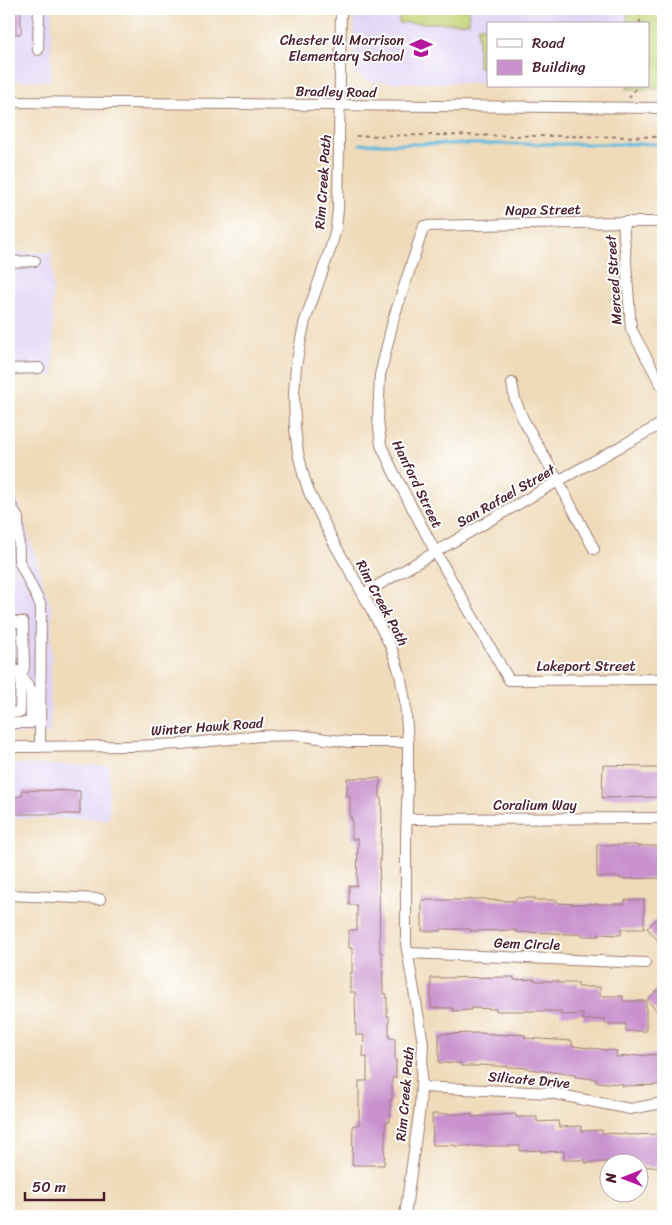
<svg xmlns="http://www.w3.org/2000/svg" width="672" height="1225" viewBox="0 0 672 1225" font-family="Sriracha,sans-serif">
<rect width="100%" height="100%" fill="#fff"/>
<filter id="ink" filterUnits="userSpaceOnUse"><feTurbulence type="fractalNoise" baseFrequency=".02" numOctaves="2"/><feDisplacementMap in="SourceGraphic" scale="10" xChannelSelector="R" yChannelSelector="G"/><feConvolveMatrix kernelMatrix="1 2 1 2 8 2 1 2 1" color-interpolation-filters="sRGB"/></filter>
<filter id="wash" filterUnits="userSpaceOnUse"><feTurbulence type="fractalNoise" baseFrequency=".0096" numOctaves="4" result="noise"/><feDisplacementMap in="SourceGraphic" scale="20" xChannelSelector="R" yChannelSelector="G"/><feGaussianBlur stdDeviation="1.12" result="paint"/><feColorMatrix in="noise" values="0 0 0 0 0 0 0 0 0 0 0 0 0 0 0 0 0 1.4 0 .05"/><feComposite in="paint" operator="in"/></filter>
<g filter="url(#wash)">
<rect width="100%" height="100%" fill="#efdbba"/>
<path fill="#e0d4f4" d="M 9,9 L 52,9 L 51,81 L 9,81 Z
M 354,9 L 627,9 L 627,24 L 488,24 L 488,83 L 369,82 L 354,73 Z
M 9,138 L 10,252 L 52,252 L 54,376 L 10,378 L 14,488 L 52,610 L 50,734 L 9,734 Z
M 9,764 L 109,766 L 109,819 L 9,818 Z"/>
<path fill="#c1d275" stroke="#867850" d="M 399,9 L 469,9 L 469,23 L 399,23 Z
M 627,9 L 663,9 L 663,89 L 627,89 L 627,86 L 648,86 L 648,24 L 627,24 Z
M 478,27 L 488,27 L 488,67 L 478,67 Z"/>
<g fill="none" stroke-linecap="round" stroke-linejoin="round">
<path stroke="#61b7dd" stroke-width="3" d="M 360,144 L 663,144"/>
</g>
<g id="blocks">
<path fill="#c992ce" d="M 9,9 L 21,9 L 21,34 L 9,34 Z
M 603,765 L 642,766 L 642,768 L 663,768 L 663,797 L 602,798 Z
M 347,778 L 380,778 L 380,798 L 381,798 L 382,817 L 379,883 L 380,952 L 382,952 L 383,994 L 387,994 L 387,1016 L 389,1016 L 389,1038 L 395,1038 L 395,1060 L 396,1060 L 396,1078 L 392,1078 L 392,1100 L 390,1100 L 390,1121 L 386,1122 L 384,1165 L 352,1165 L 353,1125 L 359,1125 L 359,1081 L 367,1081 L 367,1057 L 363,1057 L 364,1035 L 356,1035 L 355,992 L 350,992 L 350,973 L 352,973 L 352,948 L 349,948 L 349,930 L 357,930 L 357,905 L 349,905 L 349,886 L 357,886 L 358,839 L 352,839 L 352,818 L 350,818 L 350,796 L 347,796 Z
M 22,790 L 80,791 L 80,814 L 9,814 L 9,797 L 22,796 Z
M 597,845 L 636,845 L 636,846 L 663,846 L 663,878 L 620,879 L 620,877 L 597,877 Z
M 516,898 L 535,898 L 535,900 L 557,900 L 557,903 L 578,904 L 625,904 L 625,900 L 644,900 L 644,929 L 621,929 L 621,935 L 599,934 L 599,936 L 581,936 L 581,934 L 559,934 L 559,933 L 516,932 L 516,930 L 470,931 L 470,929 L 441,929 L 441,931 L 422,931 L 422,900 L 469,900 L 469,899 L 487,899 L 488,900 L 516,901 Z
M 663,913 L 663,946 L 647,928 Z
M 514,977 L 514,980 L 535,979 L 535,981 L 558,981 L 558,983 L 578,983 L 578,987 L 600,987 L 600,996 L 623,996 L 623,1001 L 646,1001 L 646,1031 L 626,1031 L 626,1024 L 605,1024 L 605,1019 L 583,1020 L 583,1014 L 561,1015 L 561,1011 L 496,1011 L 496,1009 L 471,1008 L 471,1010 L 453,1011 L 453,1008 L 431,1008 L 431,978 Z
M 663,984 L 663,1017 L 647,1000 Z
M 479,1033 L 507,1035 L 507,1034 L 525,1035 L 525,1038 L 572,1041 L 572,1046 L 617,1051 L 616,1057 L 661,1054 L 662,1085 L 622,1086 L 622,1084 L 596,1082 L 596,1079 L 575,1077 L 575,1075 L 529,1069 L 529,1068 L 479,1065 L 479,1066 L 461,1066 L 461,1063 L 439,1063 L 439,1034 Z
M 432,1114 L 472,1114 L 472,1117 L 516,1114 L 516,1117 L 537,1117 L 537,1122 L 558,1121 L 559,1127 L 581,1126 L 581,1131 L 602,1130 L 602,1133 L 626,1134 L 626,1135 L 663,1134 L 663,1168 L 640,1166 L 640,1162 L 606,1162 L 585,1163 L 585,1160 L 564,1160 L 564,1151 L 541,1152 L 541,1150 L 520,1151 L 520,1146 L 455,1146 L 455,1145 L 433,1145 Z"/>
</g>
</g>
<g filter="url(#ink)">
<use href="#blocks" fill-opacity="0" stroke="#9c7d72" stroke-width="1"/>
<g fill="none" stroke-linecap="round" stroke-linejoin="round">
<defs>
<path id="minor" d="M 341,9 L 338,209 L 336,228 L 331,247 L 305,321 L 300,344 L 296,366 L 294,394 L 295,428 L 298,453 L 304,477 L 309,492 L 335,545 L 363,594 L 391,647 L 400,674 L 405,701 L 408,742 L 408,779 L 406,837 L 406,944 L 423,1043 L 420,1107 L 405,1216
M 38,50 L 39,9
M 9,102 L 663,108
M 623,222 L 631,329 L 663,388
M 663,222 L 623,222 L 424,226 L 394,317 L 380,375 L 378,419 L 381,445 L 394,473 L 436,553 L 509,680 L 663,679
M 9,262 L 35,261
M 9,369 L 39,368
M 512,383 L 515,400 L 523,419 L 558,481 L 594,549
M 9,502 L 18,518 L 19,561 L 41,606 L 40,747
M 363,594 L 558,481 L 663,423
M 9,622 L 23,622 L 24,668 L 21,676 L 20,712 L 9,713
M 9,723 L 31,723 L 31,690 L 21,676 L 11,666
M 9,747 L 133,746 L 181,744 L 260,736 L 297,735 L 349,742 L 408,742
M 407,819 L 663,818
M 9,895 L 100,899
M 408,953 L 645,963
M 421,1087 L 551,1093 L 630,1109 L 663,1103"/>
</defs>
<use href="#minor" stroke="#9c7d72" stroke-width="12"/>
<path stroke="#9c7d72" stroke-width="2" stroke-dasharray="4 4" stroke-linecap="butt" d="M 640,24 L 640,16 L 641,9
M 629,98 L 638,86
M 356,136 L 432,135 L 663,137"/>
<use href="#minor" stroke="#fff" stroke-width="10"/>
</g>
</g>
<defs>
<symbol id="school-bare" viewBox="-9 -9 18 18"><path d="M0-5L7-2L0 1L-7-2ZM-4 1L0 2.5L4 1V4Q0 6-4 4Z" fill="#b5179e" stroke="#fff" stroke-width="2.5" paint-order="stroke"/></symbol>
</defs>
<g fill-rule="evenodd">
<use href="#school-bare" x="405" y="32" width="32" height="32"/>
</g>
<g text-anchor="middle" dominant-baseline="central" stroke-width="4" stroke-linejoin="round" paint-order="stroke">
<g font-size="14" fill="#4a1f2b" stroke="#fff" text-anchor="end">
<text x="404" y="40">Chester W. Morrison<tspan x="404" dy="16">Elementary School</tspan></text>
</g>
<g font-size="14" fill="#4a1f2b" stroke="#fff">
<text transform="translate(336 92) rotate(1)">Bradley Road</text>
<text transform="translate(323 182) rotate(-86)">Rim Creek Path</text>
<text transform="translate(543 210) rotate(-1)">Napa Street</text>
<text transform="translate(614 280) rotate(-94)">Merced Street</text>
<text transform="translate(417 484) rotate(64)">Hanford Street</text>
<text transform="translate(506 496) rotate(-30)">San Rafael Street</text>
<text transform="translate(382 603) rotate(62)">Rim Creek Path</text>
<text x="586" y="666">Lakeport Street</text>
<text transform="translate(207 727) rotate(-4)">Winter Hawk Road</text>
<text x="535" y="805">Coralium Way</text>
<text transform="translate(527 944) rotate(2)">Gem Circle</text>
<text transform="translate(529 1080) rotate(5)">Silicate Drive</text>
<text transform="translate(405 1094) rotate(-85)">Rim Creek Path</text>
</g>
</g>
<rect width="672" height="1225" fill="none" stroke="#fff" stroke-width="30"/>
<rect x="487" y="22" width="162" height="65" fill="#ffffff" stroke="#b7a5aa"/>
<rect x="497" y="39" width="25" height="8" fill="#ffffff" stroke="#b7a5aa"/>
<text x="532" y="48" font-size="15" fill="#4a1f2b">Road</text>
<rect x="497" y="60" width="25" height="15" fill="#c992ce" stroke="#b7a5aa"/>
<text x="532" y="72" font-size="15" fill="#4a1f2b">Building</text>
<g transform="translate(624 1178) rotate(270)"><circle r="24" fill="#ffffff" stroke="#b7a5aa"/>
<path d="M0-4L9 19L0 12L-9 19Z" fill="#b5179e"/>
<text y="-8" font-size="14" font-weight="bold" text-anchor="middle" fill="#4a1f2b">N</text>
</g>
<path d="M25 1192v8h79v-8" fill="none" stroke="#4a1f2b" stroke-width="2.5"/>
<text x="32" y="1192" font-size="15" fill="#4a1f2b" stroke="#ffffff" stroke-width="4" paint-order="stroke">50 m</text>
</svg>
